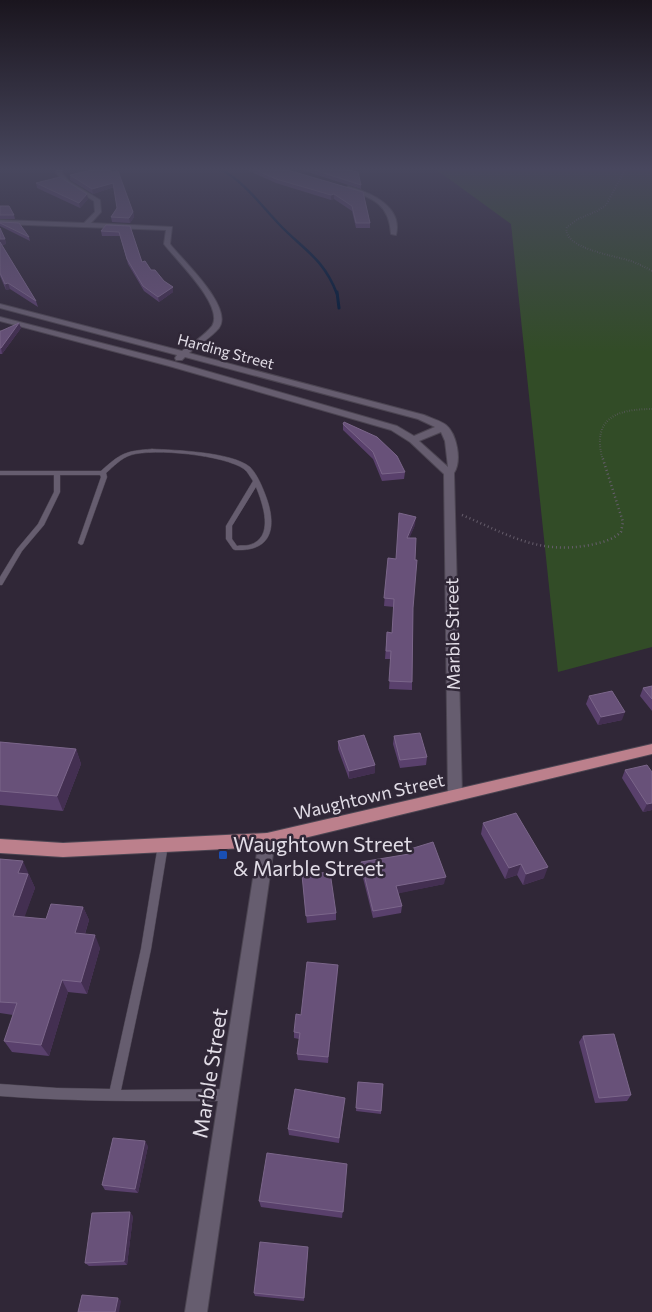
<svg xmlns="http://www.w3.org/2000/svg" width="652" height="1312" viewBox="0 0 652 1312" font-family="Commissioner,sans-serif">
<rect width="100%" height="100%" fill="#302737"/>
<path fill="#324c27" d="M 434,168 L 652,168 L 652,647 L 558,672 L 511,224 Z"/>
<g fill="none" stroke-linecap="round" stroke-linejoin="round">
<path stroke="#021a39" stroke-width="2.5" d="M 218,168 C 244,181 258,202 278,223 C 302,249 323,257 337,294"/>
<path stroke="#021a39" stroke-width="3" d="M 337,292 L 339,308"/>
<defs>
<path id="service" d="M 152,449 C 175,450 232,452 250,467 C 257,474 262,486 265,494 C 273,514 278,543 250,549 C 246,550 240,550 235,550 L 233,549 L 226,539 L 226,526 L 253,481 C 250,477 248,472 244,469 C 224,455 154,448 131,455 C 121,458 113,467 106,473 L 107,477 L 83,544 L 81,545 L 78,543 L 101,477 L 100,475 L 60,475 L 60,492 L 44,525 L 22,551 L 2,585 L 0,585 L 0,577 L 17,549 L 38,524 L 54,492 L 54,475 L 0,475 L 0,471 L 101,471 C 121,453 125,451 152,449 ZM 256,487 C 263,504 275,538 249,545 C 245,546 241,545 237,546 L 232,539 L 232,526 Z
M 163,841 L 166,842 L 168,845 L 151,949 L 121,1090 L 228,1089 L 232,1091 L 234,1095 L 232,1099 L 228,1101 C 152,1101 76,1102 0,1096 L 0,1084 L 57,1088 L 110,1089 L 141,949 L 158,845 L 160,842 Z"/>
<path id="minor" d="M 56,168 L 62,168 L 62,173 L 69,181 L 100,200 L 101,212 L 91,223 L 172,227 L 170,244 C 182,260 234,307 219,328 C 212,337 198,345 189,353 L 424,415 C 431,418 441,421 446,425 C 457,434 462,461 454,473 L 462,795 L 460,799 L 455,801 L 450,799 L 448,795 L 444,474 L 410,442 L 391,430 L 169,366 L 0,321 L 0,317 L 175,362 L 397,426 L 414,436 L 435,427 L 418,419 L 185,357 L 182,360 L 176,360 L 175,358 L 177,355 L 0,308 L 0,304 L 182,351 C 191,344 205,335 212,326 C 225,306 175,259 164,244 L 166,230 L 0,224 L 0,220 L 84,223 L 95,212 L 94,201 L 65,183 L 56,173 ZM 441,432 L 445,441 L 448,467 L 419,441 Z
M 348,186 C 371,193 403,206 396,235 L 391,234 C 389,203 372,198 346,189 Z
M 267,833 L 272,835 L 275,840 L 207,1312 L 185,1312 L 259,840 L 262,835 Z"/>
<path id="primary" d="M 652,744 L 652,754 L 267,847 L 63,857 L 0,853 L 0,839 L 63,843 L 267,833 Z"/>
</defs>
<use href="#service" stroke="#4c4552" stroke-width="1"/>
<use href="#minor" stroke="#4c4552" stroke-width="2"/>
<use href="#primary" stroke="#4c4552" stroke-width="2"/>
<path stroke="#665e6c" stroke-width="2" stroke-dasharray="0.5 2" stroke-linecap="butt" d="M 626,168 L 606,205 L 597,211 L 578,219 L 567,227 C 561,248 616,256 631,261 C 638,264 645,267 652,271
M 602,457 C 592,417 619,409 652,409"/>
<path stroke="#665e6c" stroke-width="2.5" stroke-dasharray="1 3" stroke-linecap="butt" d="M 462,515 C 507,534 538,555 590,545 C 600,543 613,540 621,532 L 623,522 L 602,456"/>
<use href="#service" fill="#665d6f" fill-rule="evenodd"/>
<use href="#minor" fill="#665d6f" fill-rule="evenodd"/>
<use href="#primary" fill="#bc808c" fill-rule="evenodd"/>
</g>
<path fill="#59406c" d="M 101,168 L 133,212 L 134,217 L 130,223 L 112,222 L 111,217 L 117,208 L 114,187 L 93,194 L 70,180 L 70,175 Z
M 248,168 L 286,168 L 291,171 L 363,192 L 370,223 L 370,228 L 356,228 L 352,211 L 334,199 L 331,200 L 276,183 L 249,171 Z
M 295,168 L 339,168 L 361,185 L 361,189 Z
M 36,183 L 88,199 L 80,208 L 37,188 Z
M 0,206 L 14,215 L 15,219 L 0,219 Z
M 0,222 L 29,237 L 30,241 L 0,226 Z
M 130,226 L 142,262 L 173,292 L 159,302 L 144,291 L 128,264 L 120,236 L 102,236 L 101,231 Z
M 0,228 L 5,239 L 6,244 L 2,245 L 36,301 L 38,307 L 10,289 L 6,290 L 0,276 Z
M 21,328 L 2,354 L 0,354 L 0,331 L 1,331 Z
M 343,424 L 405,472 L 404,479 L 382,481 L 373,459 L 343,430 Z
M 415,525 L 409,538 L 413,608 L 412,682 L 412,690 L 389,689 L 391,659 L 385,659 L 387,632 L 392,633 L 394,607 L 384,606 L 388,558 L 396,559 Z
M 652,686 L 652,711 L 640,696 L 643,688 Z
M 589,696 L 622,720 L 598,725 L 586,704 Z
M 394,736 L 427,757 L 426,765 L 400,768 L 393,744 Z
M 338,741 L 375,765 L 375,773 L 349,779 L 338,749 Z
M 0,742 L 76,749 L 81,764 L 63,811 L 0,805 Z
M 625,770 L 652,772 L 652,810 L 643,812 L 622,778 Z
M 483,823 L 544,878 L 523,885 L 517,875 L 505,879 L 481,834 Z
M 407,850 L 444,884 L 398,893 L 402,906 L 401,913 L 373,918 L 361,870 L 361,862 L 407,855 Z
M 0,859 L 29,875 L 35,888 L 24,917 L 46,919 L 83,907 L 89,920 L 85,934 L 100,948 L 87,994 L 68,992 L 49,1056 L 12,1052 L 4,1041 L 13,1015 L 0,1013 Z
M 302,875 L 336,913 L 336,920 L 307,923 Z
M 338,965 L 328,1063 L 298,1060 L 297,1054 L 299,1039 L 294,1038 L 294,1032 L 301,1015 Z
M 583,1036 L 631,1095 L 627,1101 L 595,1103 L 579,1042 Z
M 358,1082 L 383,1084 L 381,1114 L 356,1111 Z
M 344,1103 L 339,1143 L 289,1135 L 288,1129 Z
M 148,1146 L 138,1193 L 105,1190 L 102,1185 Z
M 347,1164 L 342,1218 L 261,1207 L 259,1201 Z
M 133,1216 L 127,1265 L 89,1266 L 85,1263 Z
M 308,1251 L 304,1301 L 255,1296 L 254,1293 Z"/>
<path fill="#432f51" d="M 113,183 L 114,187 L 93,194 L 92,189 Z
M 87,194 L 88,199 L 80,208 L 79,203 Z
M 334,194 L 334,199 L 331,200 L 331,195 Z
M 133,212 L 134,217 L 130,223 L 129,218 Z
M 0,239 L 5,239 L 6,244 L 0,245 Z
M 8,283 L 10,289 L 6,290 L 5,284 Z
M 173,287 L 173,292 L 159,302 L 158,297 Z
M 19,323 L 21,328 L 2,354 L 1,348 Z
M 416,517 L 415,525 L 406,546 L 407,538 Z
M 625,712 L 622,720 L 598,725 L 601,717 Z
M 76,749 L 81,764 L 63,811 L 57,796 Z
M 375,765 L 375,773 L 349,779 L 349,771 Z
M 652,803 L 652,810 L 643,812 L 647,804 Z
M 23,861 L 35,888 L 20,930 L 13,916 L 18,873 Z
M 521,864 L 517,875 L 505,879 L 509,868 Z
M 548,867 L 544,878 L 523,885 L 526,874 Z
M 446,877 L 444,884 L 396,894 L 396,886 Z
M 83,907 L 89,920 L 81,946 L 75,933 Z
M 95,935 L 100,948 L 87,994 L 81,982 Z
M 338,965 L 338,972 L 328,1063 L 328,1057 Z
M 62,980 L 68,992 L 49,1056 L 41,1045 Z
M 145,1141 L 148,1146 L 138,1193 L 135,1189 Z
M 130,1212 L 133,1216 L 127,1265 L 124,1261 Z
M 118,1298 L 121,1301 L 119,1312 L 115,1312 Z"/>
<path fill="#685179" stroke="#7b668a" d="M 101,168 L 108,168 L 112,172 L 118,171 L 133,212 L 129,218 L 111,217 L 117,208 L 113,183 L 92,189 L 70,175 Z
M 251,168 L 286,168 L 291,171 L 363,192 L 370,223 L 356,223 L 352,206 L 334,194 L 331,195 L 276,179 Z
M 308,168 L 337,168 L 358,172 L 361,185 Z
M 60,177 L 87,194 L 79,203 L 36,183 Z
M 0,206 L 9,206 L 14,215 L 0,215 Z
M 0,222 L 19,223 L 29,237 L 0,223 Z
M 106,225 L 130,226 L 142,262 L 145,261 L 151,270 L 155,270 L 164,281 L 173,287 L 158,297 L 143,286 L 127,259 L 119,232 L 101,231 Z
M 0,228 L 5,239 L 0,239 Z
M 0,242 L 36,301 L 8,283 L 5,284 L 0,273 Z
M 19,323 L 1,348 L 0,348 L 0,331 L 1,331 Z
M 344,422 L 377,437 L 397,456 L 405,472 L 382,474 L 373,452 L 343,424 Z
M 399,513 L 416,517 L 407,538 L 416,538 L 415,560 L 417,560 L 413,608 L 412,682 L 389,681 L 391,651 L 386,651 L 387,632 L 392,633 L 394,599 L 384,598 L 388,558 L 396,559 Z
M 652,686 L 652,699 L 643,688 Z
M 612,691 L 625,712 L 601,717 L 589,696 Z
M 420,733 L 427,757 L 400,760 L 394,736 Z
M 364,735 L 375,765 L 349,771 L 338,741 Z
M 0,742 L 76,749 L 57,796 L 0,791 Z
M 647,765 L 652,772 L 652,803 L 647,804 L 625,770 Z
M 516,813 L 548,867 L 526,874 L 521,864 L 509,868 L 483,823 Z
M 433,842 L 446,877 L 396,886 L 402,906 L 373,911 L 361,862 L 409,854 L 407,850 Z
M 0,859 L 23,861 L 18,873 L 28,874 L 13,916 L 46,919 L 51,904 L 83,907 L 75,933 L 95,935 L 81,982 L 62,980 L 41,1045 L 4,1041 L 17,1003 L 0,1002 Z
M 330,872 L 336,913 L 306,916 L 302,875 Z
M 307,962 L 338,965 L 328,1057 L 297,1054 L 300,1033 L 294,1032 L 296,1014 L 301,1015 Z
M 614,1034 L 631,1095 L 599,1098 L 583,1036 Z
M 358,1082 L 383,1084 L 381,1111 L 356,1108 Z
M 295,1089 L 345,1098 L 339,1138 L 288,1129 Z
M 113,1138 L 145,1141 L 135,1189 L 102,1185 Z
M 267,1153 L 347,1164 L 343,1212 L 259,1201 Z
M 130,1212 L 124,1261 L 85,1263 L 92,1213 Z
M 260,1242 L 308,1247 L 304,1298 L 254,1293 Z
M 82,1295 L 118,1298 L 115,1312 L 78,1312 Z"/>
<linearGradient id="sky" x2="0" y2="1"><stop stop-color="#1a151e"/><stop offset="0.48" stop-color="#48475e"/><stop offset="1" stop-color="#48475e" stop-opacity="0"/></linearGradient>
<rect width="652" height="352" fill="url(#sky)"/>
<rect fill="#1a4fb4" stroke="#302737" stroke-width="2" x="218" y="850" width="10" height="10" rx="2.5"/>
<g text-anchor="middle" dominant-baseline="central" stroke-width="5" stroke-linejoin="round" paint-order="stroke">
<g font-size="15" fill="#e1dce6" stroke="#302737">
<text transform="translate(226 351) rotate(15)">Harding Street</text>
</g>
<g font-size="18" fill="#e1dce6" stroke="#302737">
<text transform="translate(452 634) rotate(-91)">Marble Street</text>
<text transform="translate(369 796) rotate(-13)">Waughtown Street</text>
</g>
<g font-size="21" fill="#e1dce6" stroke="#302737" text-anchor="start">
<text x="233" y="843">Waughtown Street<tspan x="233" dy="24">&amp; Marble Street</tspan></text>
</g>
<g font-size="21" fill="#e1dce6" stroke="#302737">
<text transform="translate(209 1073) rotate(-81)">Marble Street</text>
</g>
</g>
</svg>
